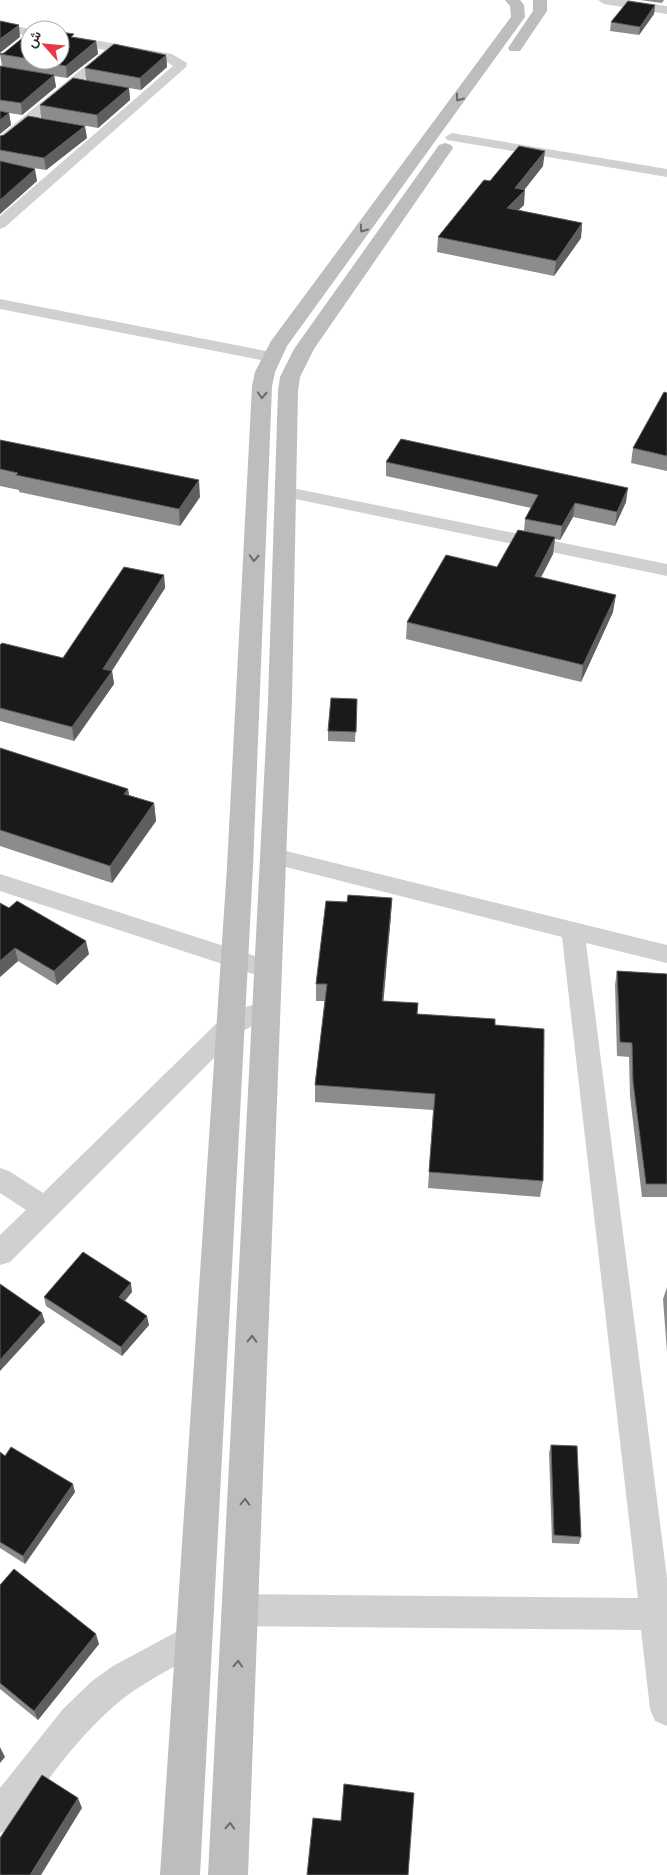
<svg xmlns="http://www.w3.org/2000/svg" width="667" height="1875" viewBox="0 0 667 1875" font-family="Inter,Vazirmatn,sans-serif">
<rect width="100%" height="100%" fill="#fff"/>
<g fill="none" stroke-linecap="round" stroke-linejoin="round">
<path fill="#d0d0d0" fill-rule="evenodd" d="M 598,0 L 627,0 L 667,6 L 667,14 L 604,4 Z
M 0,23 L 35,30 L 30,30 L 30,36 L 0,31 Z
M 60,34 L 172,54 L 187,63 L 186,67 L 5,227 L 0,229 L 0,216 L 173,66 L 164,60 L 116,52 L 5,146 L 0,147 L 0,136 L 105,50 L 60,42 Z
M 452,133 L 667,169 L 667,177 L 447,140 L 445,137 Z
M 0,299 L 271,352 L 277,353 L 279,357 L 277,361 L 271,362 L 0,309 Z
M 287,487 L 667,564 L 667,576 L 281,496 L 278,492 L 281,488 Z
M 274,848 L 667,945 L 667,963 L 586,943 L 667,1578 L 667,1726 L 655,1721 L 650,1709 L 641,1630 L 241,1626 L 230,1621 L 225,1610 L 230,1599 L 241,1594 L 638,1598 L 562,937 L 266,862 L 263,856 L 266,850 Z
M 0,874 L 277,963 L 280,970 L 277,977 L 268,979 L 0,891 Z
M 266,1001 L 275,1004 L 278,1011 L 275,1018 L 258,1023 L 239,1033 L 10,1262 L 0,1265 L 0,1235 L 26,1210 L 0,1193 L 0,1168 L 9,1171 L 43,1193 L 221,1019 L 242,1008 Z
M 193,1623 L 204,1628 L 209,1639 L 204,1650 C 178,1665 149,1679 125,1697 C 79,1733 47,1782 12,1828 L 0,1833 L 0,1788 L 63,1709 L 92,1681 L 113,1666 Z"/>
<path fill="#bdbdbd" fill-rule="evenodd" d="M 505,0 L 520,0 L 524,5 L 525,17 L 287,346 L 275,372 L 272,386 L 253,867 L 200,1875 L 160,1875 L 227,867 L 252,386 L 255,372 L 271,341 L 511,17 L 510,6 Z
M 533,0 L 547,0 L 547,11 L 520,51 L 510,51 L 508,48 L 533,11 Z
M 445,143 L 451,145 L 453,148 L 314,349 L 300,377 L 298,391 L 292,701 L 248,1875 L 208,1875 L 268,701 L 278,391 L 280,377 L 294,349 L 439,145 Z"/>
</g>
<path fill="#8c8c8c" d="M 640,0 L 664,0 L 662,3 Z
M 655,5 L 654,14 L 639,35 L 610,31 L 611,22 Z
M 30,30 L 30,60 L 60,60 L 74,37 L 96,41 L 98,54 L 67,78 L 54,76 L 56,87 L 22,115 L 9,113 L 11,125 L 0,134 L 0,66 L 2,66 L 0,54 L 4,53 L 30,32 Z
M 166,55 L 167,67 L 141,90 L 129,88 L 130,100 L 98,128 L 41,118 L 40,105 L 86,81 L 85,68 Z
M 0,136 L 87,138 L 46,170 L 33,168 L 37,181 L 0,214 Z
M 543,166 L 524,190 L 524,205 L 518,210 L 582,223 L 581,238 L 554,276 L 437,252 L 438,237 L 490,181 Z
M 667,393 L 667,471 L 631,463 L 633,448 Z
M 0,440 L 200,497 L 180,526 L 19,492 L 19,490 L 0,486 Z
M 386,462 L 626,502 L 615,526 L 573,517 L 560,540 L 555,539 L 553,554 L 541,577 L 613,612 L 581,682 L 406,639 L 407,622 L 497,567 L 524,531 L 525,519 L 531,508 L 386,476 Z
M 164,575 L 165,588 L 112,671 L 114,684 L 74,741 L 0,721 L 0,645 L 63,658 Z
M 357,699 L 355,742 L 328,741 L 328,731 Z
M 0,748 L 128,789 L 129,795 L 154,803 L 156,821 L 112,883 L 0,846 Z
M 0,903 L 89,954 L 57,985 L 18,961 L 0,977 Z
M 391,915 L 383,1001 L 417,1014 L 495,1025 L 543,1181 L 540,1197 L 428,1188 L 433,1110 L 315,1102 L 315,1085 L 325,1001 L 316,1001 L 316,984 Z
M 617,971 L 667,974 L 667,1197 L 642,1197 L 630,1096 L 629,1057 L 617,1056 L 615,985 Z
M 667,1287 L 667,1352 L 663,1299 Z
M 132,1292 L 125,1301 L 149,1325 L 122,1356 L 46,1306 L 44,1297 Z
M 551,1445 L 581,1537 L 579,1544 L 552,1543 L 549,1453 Z
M 0,1452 L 5,1456 L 75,1492 L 25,1564 L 0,1548 Z
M 0,1585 L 99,1644 L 38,1720 L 0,1689 Z"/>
<path fill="#5f5f5f" d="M 655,5 L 654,14 L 639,35 L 640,27 Z
M 19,25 L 20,37 L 0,53 L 0,39 Z
M 96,41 L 98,54 L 67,78 L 66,66 Z
M 166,55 L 167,67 L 141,90 L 140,78 Z
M 54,75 L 56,87 L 22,115 L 21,103 Z
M 129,88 L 130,100 L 98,128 L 97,115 Z
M 9,113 L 11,125 L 0,134 L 0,120 Z
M 85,126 L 87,138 L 46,170 L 44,158 Z
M 545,151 L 543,166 L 521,194 L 525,190 L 524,205 L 505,223 L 507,208 L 515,188 Z
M 35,169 L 37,181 L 0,214 L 0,200 Z
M 582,223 L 581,238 L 554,276 L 556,261 Z
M 199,480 L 200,497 L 180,526 L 179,509 Z
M 628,488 L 626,502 L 615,526 L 617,512 Z
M 575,503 L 573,517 L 560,540 L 562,526 Z
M 555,537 L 553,554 L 533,593 L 535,576 Z
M 164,575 L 165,588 L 109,675 L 112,671 L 114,684 L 74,741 L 72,727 L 103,669 Z
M 616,595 L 613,612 L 581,682 L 583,665 Z
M 128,789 L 131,806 L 124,794 Z
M 154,803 L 156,821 L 112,883 L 110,866 Z
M 392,898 L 391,915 L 382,1018 L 382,1001 Z
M 86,941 L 89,954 L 57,985 L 54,971 Z
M 15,948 L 18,961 L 0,977 L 0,961 Z
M 131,1283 L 132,1292 L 120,1306 L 119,1297 Z
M 42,1313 L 45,1322 L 0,1371 L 0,1360 Z
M 147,1316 L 149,1325 L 122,1356 L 121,1347 Z
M 73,1484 L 75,1492 L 25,1564 L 23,1556 Z
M 96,1634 L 99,1644 L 38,1720 L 34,1711 Z
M 0,1747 L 5,1757 L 0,1763 Z
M 78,1798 L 82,1808 L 41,1875 L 30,1875 Z"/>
<path fill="#1a1a1a" stroke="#5f5f5f" d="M 628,1 L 655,5 L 640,27 L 611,22 Z
M 0,21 L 19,25 L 0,39 Z
M 30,27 L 49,30 L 30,30 L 30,59 L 0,54 L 4,53 L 30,32 Z
M 60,32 L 74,34 L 71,37 L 96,41 L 66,66 L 34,60 L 60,60 Z
M 114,44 L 166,55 L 140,78 L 85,68 Z
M 0,66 L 54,75 L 21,103 L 0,100 Z
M 73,78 L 129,88 L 97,115 L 40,105 Z
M 0,111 L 9,113 L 0,120 Z
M 28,116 L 85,126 L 44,158 L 0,150 L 0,136 L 4,135 Z
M 519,146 L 545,151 L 515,188 L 525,190 L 507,208 L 582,223 L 556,261 L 438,237 L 484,180 L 490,181 Z
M 0,161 L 35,169 L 0,200 Z
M 664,392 L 667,393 L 667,456 L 633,448 Z
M 401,439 L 628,488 L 617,512 L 575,503 L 562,526 L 525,519 L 538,495 L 386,462 Z
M 0,440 L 199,480 L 179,509 L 16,475 L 18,473 L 0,469 Z
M 518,530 L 555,537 L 535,576 L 616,595 L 583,665 L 407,622 L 446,555 L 497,567 Z
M 124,567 L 164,575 L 103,669 L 112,671 L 72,727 L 0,708 L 0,645 L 2,643 L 63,658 Z
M 331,698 L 357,699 L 356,732 L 328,731 Z
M 0,748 L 128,789 L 124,794 L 154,803 L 110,866 L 0,830 Z
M 348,895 L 392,898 L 382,1001 L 418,1003 L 417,1014 L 495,1019 L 495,1025 L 544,1029 L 543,1181 L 429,1172 L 435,1094 L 315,1085 L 327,984 L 316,984 L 326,901 L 347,902 Z
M 17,901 L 86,941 L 54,971 L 15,948 L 0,961 L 0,903 L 9,908 Z
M 617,971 L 667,974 L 667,1184 L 646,1184 L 633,1082 L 632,1043 L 620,1042 Z
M 83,1252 L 131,1283 L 119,1297 L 147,1316 L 121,1347 L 44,1297 Z
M 0,1284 L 42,1313 L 0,1360 Z
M 551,1445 L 577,1446 L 581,1537 L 554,1535 Z
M 11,1447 L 73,1484 L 23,1556 L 0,1542 L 0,1452 L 5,1456 Z
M 14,1569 L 96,1634 L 34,1711 L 0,1683 L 0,1585 Z
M 42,1775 L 78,1798 L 30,1875 L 0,1875 L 0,1838 Z
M 344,1784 L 414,1793 L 408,1875 L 307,1875 L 313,1818 L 341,1821 Z"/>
<defs><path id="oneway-chevron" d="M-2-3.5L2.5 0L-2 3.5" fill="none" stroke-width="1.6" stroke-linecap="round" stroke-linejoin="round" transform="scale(1.25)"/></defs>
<g stroke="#6a6a6a">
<use href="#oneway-chevron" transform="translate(459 98) rotate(126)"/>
<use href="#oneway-chevron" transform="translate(363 229) rotate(126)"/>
<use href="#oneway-chevron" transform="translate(262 395) rotate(93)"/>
<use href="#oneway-chevron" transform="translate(254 558) rotate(93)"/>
<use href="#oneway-chevron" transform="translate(252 1339) rotate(-88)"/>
<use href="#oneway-chevron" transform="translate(245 1502) rotate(-88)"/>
<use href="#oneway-chevron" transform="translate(238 1664) rotate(-87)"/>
<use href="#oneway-chevron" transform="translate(230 1826) rotate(-87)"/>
</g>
<g transform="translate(45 45) rotate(297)"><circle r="24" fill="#ffffff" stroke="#adadad"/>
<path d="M0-4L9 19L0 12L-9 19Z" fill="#e63946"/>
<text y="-8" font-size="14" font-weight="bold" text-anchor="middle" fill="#333333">ش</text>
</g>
</svg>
